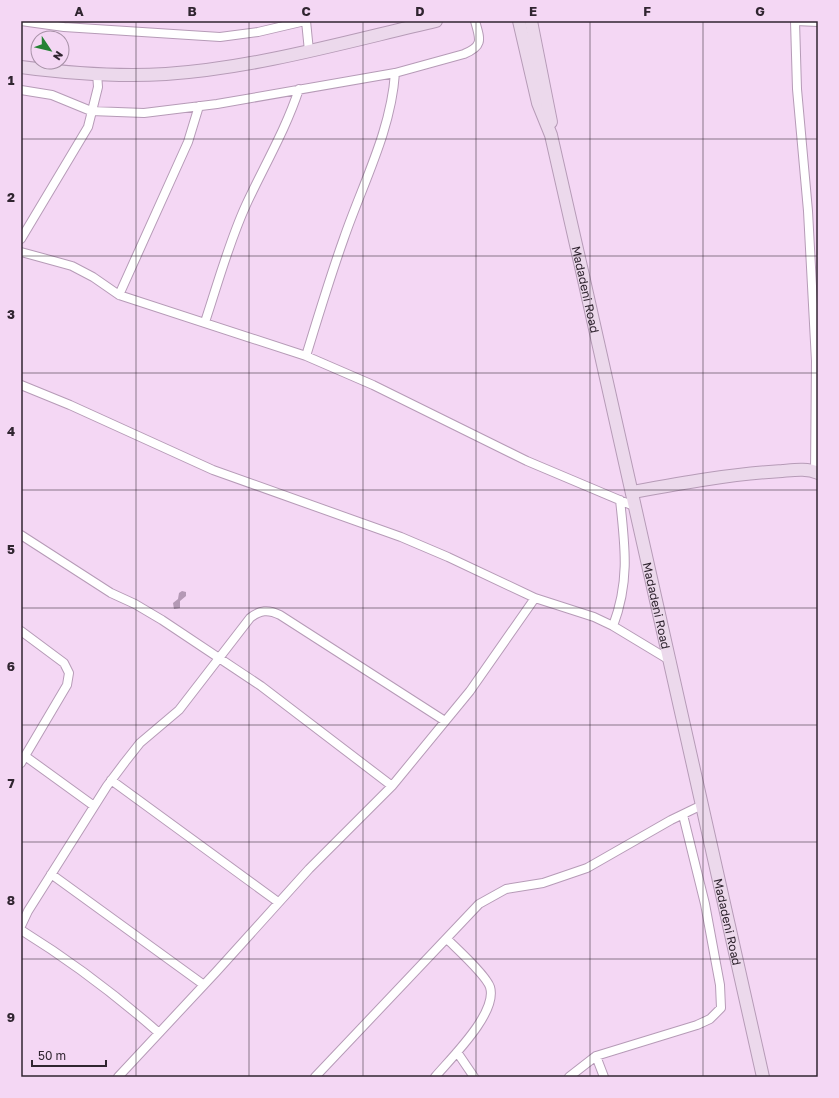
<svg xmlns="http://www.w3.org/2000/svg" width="839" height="1098" viewBox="0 0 839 1098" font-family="'Golos Text',sans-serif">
<rect width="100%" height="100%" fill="#f4d7f4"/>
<path fill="#b499b5" d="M 182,591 L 186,592 L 186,596 L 180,601 L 180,608 L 174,609 L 173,603 L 178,599 L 179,593 Z"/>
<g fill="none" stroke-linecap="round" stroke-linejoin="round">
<defs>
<path id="street" d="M 21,21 L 64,27 L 220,37 L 258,32 L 305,21
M 306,21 L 309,51
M 21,90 L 52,95 L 91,111 L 144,113 L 217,104 L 395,73 L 464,54 C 484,46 480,39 475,21
M 21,239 L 88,127 L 98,87 L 97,73
M 21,252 L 72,266 L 93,277 L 119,295 L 306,356 L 373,385 L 527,461 L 636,507
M 119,295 L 188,142 L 199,106
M 205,322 C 218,283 229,242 246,205 C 264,166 286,129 299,89
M 306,356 C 318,317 330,277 344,238 C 363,183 391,131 395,73
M 21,385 L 70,405 L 213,470 L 401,537 L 448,557 L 535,598 L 594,617 L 613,626 L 671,661
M 815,472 L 816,361 L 808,211 L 797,89 L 795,21 L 818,22
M 21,535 L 111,593 L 135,604 L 162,620 L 261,686 L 392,786
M 613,626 C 630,581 625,546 620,500
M 21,631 L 64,663 L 69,673 L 67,685 L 25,756 L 94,806
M 21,763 L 25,756
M 111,780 L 278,902
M 51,874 L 204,985
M 21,926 L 28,911 L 107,786 L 125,762 L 140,743 L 179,710 L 250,618 C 260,610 268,609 280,615 L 445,721
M 21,930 C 71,961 116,995 159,1033
M 457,1052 L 474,1077
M 596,1056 L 604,1077
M 118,1077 L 216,972 L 309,869 L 392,786 L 470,691 L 535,598
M 315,1077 L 479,904 L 506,889 L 543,883 L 587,868 L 671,820 L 702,805
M 435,1077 C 450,1059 498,1013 490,987 C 486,975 457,949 447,939
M 569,1077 L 596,1056 L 697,1025 L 710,1019 L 721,1008 L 720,985 L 705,904 L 683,815"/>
<g id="secondary">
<path id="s1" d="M 519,21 L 538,103 L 551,135 L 582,271 L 763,1077"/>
<path d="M 531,21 L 551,122"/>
<path d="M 21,67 C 67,73 120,77 166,74 C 256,68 349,41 436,21"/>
<path d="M 633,492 C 682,483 731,474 782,471 C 794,470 807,468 818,473"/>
</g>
</defs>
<use href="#street" stroke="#b69bb7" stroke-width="10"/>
<use href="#secondary" stroke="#b69bb7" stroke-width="14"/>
<use href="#street" stroke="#fff" stroke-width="8"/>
<use href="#secondary" stroke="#ecd9ec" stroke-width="12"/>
</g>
<path fill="none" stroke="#302530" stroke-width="1" stroke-opacity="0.55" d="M 136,21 L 136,1077M 249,21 L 249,1077M 363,21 L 363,1077M 476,21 L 476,1077M 590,21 L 590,1077M 703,21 L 703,1077M 21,139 L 818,139M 21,256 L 818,256M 21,373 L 818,373M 21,490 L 818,490M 21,608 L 818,608M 21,725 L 818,725M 21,842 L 818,842M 21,959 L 818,959"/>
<g text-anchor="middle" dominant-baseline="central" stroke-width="3.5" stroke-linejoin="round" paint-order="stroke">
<g font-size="12" fill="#302530" stroke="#f4d7f4">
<text stroke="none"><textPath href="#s1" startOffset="277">Madadeni Road</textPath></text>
<text stroke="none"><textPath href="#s1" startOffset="601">Madadeni Road</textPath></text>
<text stroke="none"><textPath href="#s1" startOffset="925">Madadeni Road</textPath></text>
</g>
</g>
<rect width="839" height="1098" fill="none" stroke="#f4d7f4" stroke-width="44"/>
<g transform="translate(50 50) rotate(125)"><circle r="19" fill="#f4d7f4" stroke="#a690a6"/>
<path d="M0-3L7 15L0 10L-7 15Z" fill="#248234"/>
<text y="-6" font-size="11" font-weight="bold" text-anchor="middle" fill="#302530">N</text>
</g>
<path d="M32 1060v6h74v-6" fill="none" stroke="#302530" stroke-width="2"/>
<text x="38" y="1060" font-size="12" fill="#302530" stroke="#f4d7f4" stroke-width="3" paint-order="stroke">50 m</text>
<rect x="22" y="22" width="795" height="1054" fill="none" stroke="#302530" stroke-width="1.5"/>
<g font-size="13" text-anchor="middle" font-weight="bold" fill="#302530">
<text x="79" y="16">A</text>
<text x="192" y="16">B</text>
<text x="306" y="16">C</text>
<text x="420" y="16">D</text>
<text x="533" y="16">E</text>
<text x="647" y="16">F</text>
<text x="760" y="16">G</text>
<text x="11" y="85">1</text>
<text x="11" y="202">2</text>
<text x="11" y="319">3</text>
<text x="11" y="436">4</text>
<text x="11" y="554">5</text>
<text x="11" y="671">6</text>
<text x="11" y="788">7</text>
<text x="11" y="905">8</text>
<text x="11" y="1022">9</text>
</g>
</svg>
